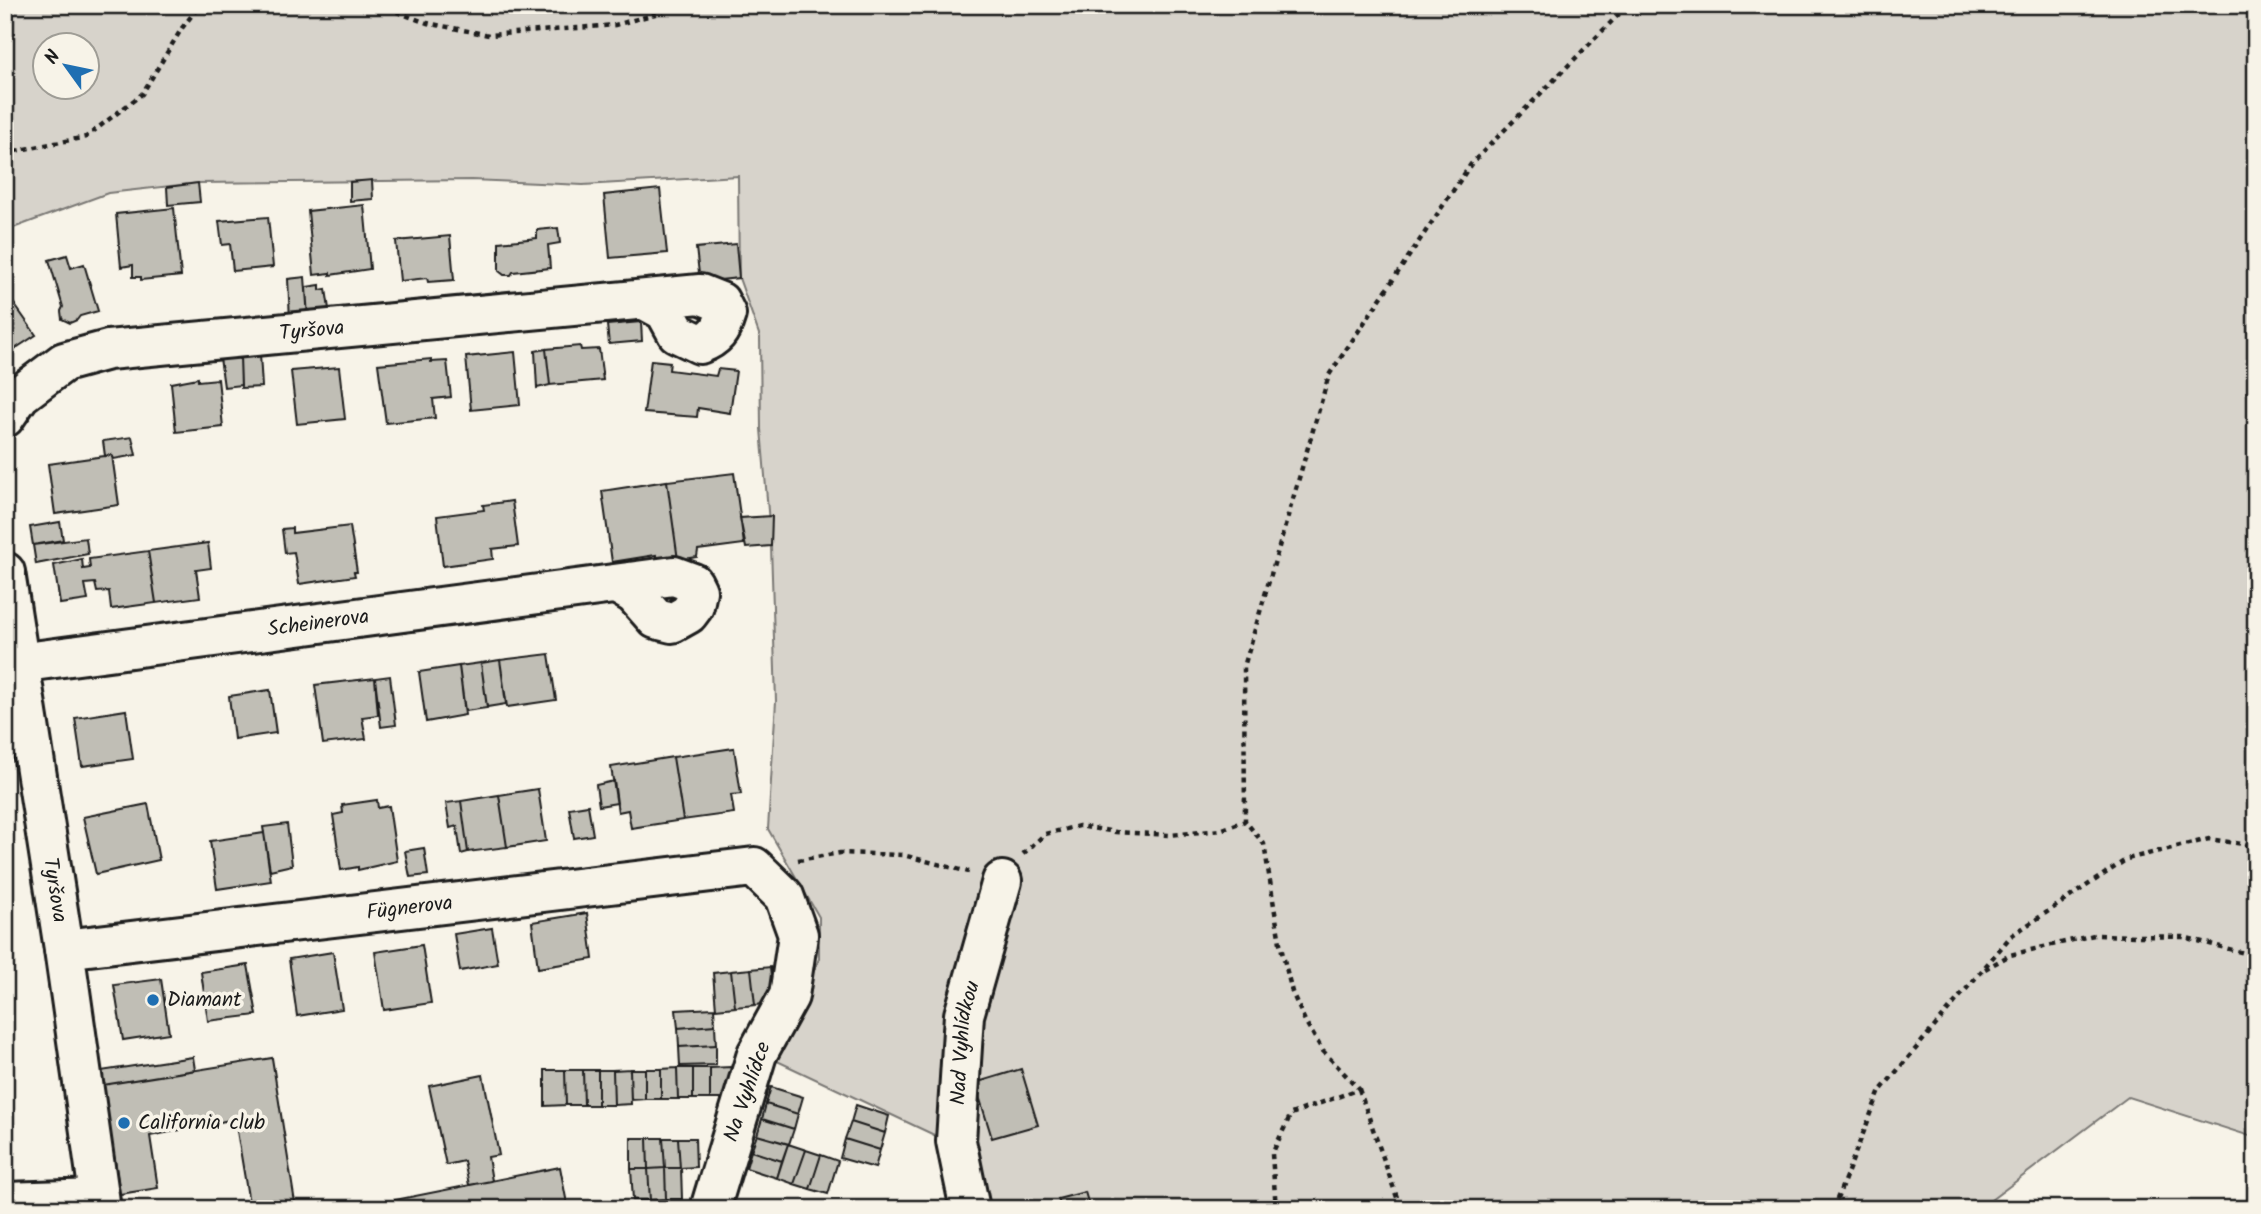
<svg xmlns="http://www.w3.org/2000/svg" width="2261" height="1214" viewBox="0 0 2261 1214" font-family="Kalam,sans-serif">
<rect width="100%" height="100%" fill="#f7f3e8"/>
<filter id="ink" filterUnits="userSpaceOnUse"><feTurbulence type="fractalNoise" baseFrequency=".0143" numOctaves="2"/><feDisplacementMap in="SourceGraphic" scale="14" xChannelSelector="R" yChannelSelector="G"/><feConvolveMatrix kernelMatrix="1 2 1 2 8 2 1 2 1" color-interpolation-filters="sRGB"/></filter>
<g filter="url(#ink)">
<path fill="#d7d3cb" stroke="#7a7874" stroke-width="2" fill-rule="evenodd" d="M 5,5 L 2256,5 L 2256,1138 L 2128,1097 L 1979,1209 L 963,1209 L 947,1141 L 775,1060 L 819,959 L 819,917 L 768,829 L 776,701 L 771,546 L 761,429 L 760,337 L 739,278 L 738,176 L 583,185 L 471,180 L 198,183 L 108,193 L 5,231 ZM 46,46 L 88,46 L 88,88 L 46,88 Z"/>
<path fill="#c0beb5" stroke="#1c1c1c" stroke-width="2" d="M 372,180 L 373,199 L 350,201 L 350,182 Z
M 198,183 L 200,202 L 168,205 L 167,187 Z
M 660,189 L 667,253 L 610,258 L 604,195 Z
M 364,205 L 370,269 L 330,275 L 330,273 L 314,275 L 308,211 Z
M 174,208 L 181,276 L 141,280 L 141,277 L 133,277 L 133,265 L 121,267 L 116,214 Z
M 268,217 L 273,267 L 233,271 L 230,244 L 222,245 L 219,221 Z
M 558,228 L 560,243 L 548,245 L 550,268 L 513,272 L 511,275 L 504,275 L 499,271 L 499,242 L 537,238 L 537,230 Z
M 450,236 L 454,280 L 428,282 L 427,278 L 400,281 L 396,241 Z
M 736,244 L 739,278 L 700,282 L 696,248 Z
M 67,255 L 71,268 L 84,264 L 98,311 L 80,316 L 77,320 L 70,323 L 62,319 L 61,311 L 63,307 L 49,260 Z
M 305,277 L 308,318 L 290,320 L 288,279 Z
M 320,285 L 320,290 L 326,289 L 330,316 L 308,318 L 306,287 Z
M 5,291 L 36,335 L 7,354 L 5,352 Z
M 641,322 L 642,341 L 609,344 L 607,325 Z
M 580,346 L 581,350 L 599,349 L 603,380 L 550,385 L 546,349 Z
M 546,349 L 550,385 L 537,388 L 535,351 Z
M 515,352 L 520,405 L 471,410 L 466,357 Z
M 260,354 L 262,387 L 241,388 L 240,356 Z
M 240,356 L 241,385 L 224,387 L 220,358 Z
M 431,359 L 431,362 L 447,361 L 451,397 L 433,399 L 435,418 L 386,423 L 378,364 Z
M 651,360 L 670,362 L 669,370 L 716,376 L 718,369 L 736,371 L 730,413 L 698,408 L 697,417 L 644,413 Z
M 339,367 L 345,419 L 297,424 L 291,371 Z
M 198,378 L 198,381 L 218,379 L 223,427 L 176,432 L 171,383 Z
M 132,437 L 136,455 L 114,459 L 112,455 L 105,456 L 103,441 Z
M 112,455 L 119,505 L 55,514 L 48,464 Z
M 734,473 L 744,544 L 698,550 L 697,557 L 678,560 L 667,481 Z
M 667,481 L 678,560 L 657,563 L 656,555 L 612,562 L 602,491 Z
M 512,501 L 518,546 L 492,549 L 493,559 L 443,566 L 437,516 L 484,510 L 483,505 Z
M 772,516 L 771,546 L 746,548 L 740,518 Z
M 60,522 L 63,540 L 33,545 L 30,527 Z
M 350,526 L 357,572 L 354,572 L 355,576 L 299,584 L 294,552 L 285,553 L 282,529 L 292,528 L 292,533 Z
M 86,538 L 88,554 L 36,564 L 33,545 Z
M 208,543 L 211,568 L 196,570 L 200,597 L 156,603 L 148,551 Z
M 148,551 L 156,603 L 111,609 L 109,591 L 97,592 L 95,583 L 85,584 L 88,600 L 60,604 L 54,565 L 82,559 L 83,569 L 90,568 L 89,559 Z
M 549,654 L 556,700 L 507,707 L 500,660 Z
M 500,660 L 506,704 L 487,707 L 481,663 Z
M 481,663 L 487,708 L 465,711 L 459,666 Z
M 459,666 L 465,715 L 426,722 L 419,672 Z
M 390,676 L 396,725 L 381,727 L 375,678 Z
M 375,678 L 378,715 L 362,717 L 366,739 L 323,744 L 315,685 Z
M 270,690 L 276,733 L 234,739 L 229,696 Z
M 126,710 L 133,759 L 82,766 L 75,718 Z
M 734,748 L 741,794 L 731,795 L 734,813 L 683,820 L 673,757 Z
M 673,757 L 683,820 L 631,828 L 628,810 L 618,812 L 611,767 Z
M 614,781 L 617,803 L 599,806 L 596,785 Z
M 538,789 L 546,841 L 507,847 L 499,795 Z
M 499,795 L 507,847 L 468,852 L 461,801 Z
M 377,800 L 378,808 L 389,806 L 397,861 L 358,870 L 358,867 L 341,870 L 333,815 L 343,813 L 342,805 Z
M 461,801 L 468,852 L 461,854 L 457,826 L 450,828 L 446,803 Z
M 148,804 L 159,860 L 96,874 L 83,817 Z
M 588,805 L 593,835 L 574,838 L 569,808 Z
M 287,824 L 292,865 L 270,870 L 263,827 Z
M 264,833 L 271,881 L 217,889 L 210,841 Z
M 424,848 L 428,875 L 410,877 L 405,851 Z
M 587,913 L 593,959 L 538,968 L 532,922 Z
M 492,928 L 498,964 L 460,971 L 454,934 Z
M 422,945 L 431,1003 L 384,1010 L 375,952 Z
M 333,952 L 342,1009 L 297,1016 L 289,959 Z
M 248,965 L 257,1015 L 208,1021 L 201,972 Z
M 770,967 L 774,1003 L 755,1005 L 751,969 Z
M 751,969 L 755,1005 L 735,1007 L 731,971 Z
M 731,971 L 735,1007 L 716,1009 L 713,973 Z
M 161,979 L 169,1033 L 123,1040 L 114,985 Z
M 714,1008 L 715,1025 L 678,1028 L 676,1010 Z
M 715,1025 L 716,1045 L 679,1047 L 678,1028 Z
M 716,1045 L 716,1065 L 680,1066 L 679,1047 Z
M 193,1057 L 195,1070 L 103,1085 L 101,1071 Z
M 272,1058 L 296,1209 L 250,1209 L 235,1119 L 150,1136 L 158,1188 L 120,1194 L 103,1085 Z
M 731,1067 L 731,1099 L 710,1099 L 710,1068 Z
M 677,1068 L 693,1068 L 693,1099 L 678,1099 Z
M 677,1068 L 678,1099 L 661,1099 L 661,1069 Z
M 693,1068 L 710,1068 L 710,1099 L 693,1099 Z
M 630,1069 L 645,1069 L 645,1099 L 631,1100 Z
M 630,1069 L 631,1104 L 614,1105 L 613,1070 Z
M 645,1069 L 661,1069 L 661,1099 L 645,1099 Z
M 1021,1069 L 1038,1125 L 992,1138 L 975,1083 Z
M 545,1070 L 565,1070 L 566,1105 L 545,1106 Z
M 565,1070 L 583,1070 L 584,1105 L 566,1105 Z
M 583,1070 L 598,1070 L 598,1105 L 584,1105 Z
M 598,1070 L 613,1070 L 614,1105 L 598,1105 Z
M 483,1075 L 499,1155 L 488,1157 L 492,1181 L 469,1185 L 464,1161 L 446,1165 L 429,1086 Z
M 771,1087 L 803,1097 L 798,1114 L 766,1104 Z
M 766,1104 L 798,1114 L 794,1129 L 762,1119 Z
M 856,1105 L 889,1116 L 885,1133 L 851,1122 Z
M 762,1119 L 794,1129 L 789,1144 L 757,1135 Z
M 851,1122 L 885,1133 L 880,1150 L 845,1139 Z
M 757,1135 L 788,1144 L 782,1161 L 751,1151 Z
M 631,1138 L 647,1138 L 648,1169 L 631,1169 Z
M 647,1138 L 663,1138 L 665,1168 L 648,1169 Z
M 663,1138 L 678,1138 L 680,1168 L 665,1168 Z
M 678,1138 L 695,1138 L 696,1167 L 680,1168 Z
M 845,1139 L 880,1150 L 875,1168 L 840,1158 Z
M 788,1144 L 806,1150 L 794,1184 L 777,1178 Z
M 806,1150 L 821,1155 L 810,1189 L 794,1184 Z
M 751,1151 L 782,1161 L 777,1178 L 746,1168 Z
M 821,1155 L 838,1161 L 828,1194 L 810,1189 Z
M 560,1167 L 568,1209 L 396,1209 L 395,1200 Z
M 665,1168 L 681,1168 L 682,1199 L 666,1199 Z
M 665,1168 L 666,1199 L 650,1200 L 648,1169 Z
M 631,1169 L 648,1169 L 650,1200 L 633,1200 Z
M 2256,1190 L 2256,1209 L 2245,1209 Z
M 1085,1192 L 1090,1209 L 1062,1209 L 1058,1199 Z
M 2226,1204 L 2234,1209 L 2202,1209 Z"/>
<g fill="none" stroke-linecap="round" stroke-linejoin="round">
<defs>
<g id="minor">
<path id="s1" d="M 5,417 L 20,395 L 64,362 L 108,350 L 700,294 L 720,302 L 726,314 C 721,331 716,338 700,344 L 677,333 L 665,311 L 645,300"/>
<path id="s2" d="M 5,572 L 64,949 L 101,1209"/>
<path id="s3" d="M 18,663 L 674,576 L 693,583 L 697,591 L 694,606 L 688,614 L 672,623 L 656,619 L 634,594 L 617,584"/>
<path id="s4" d="M 64,949 L 754,867 L 784,896 L 798,935 L 789,996 L 757,1054 L 710,1209"/>
<path d="M 5,1202 L 99,1199"/>
<path id="s5" d="M 970,1209 L 956,1141 L 964,1015 L 1002,881"/>
</g>
</defs>
<use href="#minor" stroke="#1c1c1c" stroke-width="44"/>
<path stroke="#1c1c1c" stroke-width="4.5" stroke-dasharray="5 5" stroke-linecap="butt" d="M 378,5 L 427,23 L 489,35 L 615,25 L 659,13 L 674,5
M 5,153 L 86,137 L 142,94 L 182,28 L 200,5
M 1023,854 L 1045,834 L 1079,826 L 1116,832 L 1170,835 L 1220,830 L 1245,821
M 798,860 L 840,853 L 903,855 L 969,872
M 1985,969 L 2010,955 L 2094,935 L 2183,937 L 2256,956
M 1359,1089 L 1401,1209
M 1276,1209 L 1272,1154 L 1291,1114 L 1359,1089 L 1323,1051 L 1305,1021 L 1292,992 L 1280,943 L 1264,844 L 1245,821 L 1244,667 L 1329,375 L 1471,164 L 1628,5
M 1833,1209 L 1880,1091 L 2011,936 L 2127,859 L 2209,839 L 2256,846"/>
<use href="#minor" stroke="#f7f3e8" stroke-width="38"/>
</g>
</g>
<g fill="#1f6fb2" stroke="#f7f3e8" stroke-width="2.5">
<circle cx="153" cy="1000" r="7"/>
<circle cx="124" cy="1123" r="7"/>
</g>
<g text-anchor="middle" dominant-baseline="central" stroke-width="7" stroke-linejoin="round" paint-order="stroke">
<g font-size="21" fill="#1c1c1c" stroke="#f7f3e8">
<text stroke="none"><textPath href="#s1" startOffset="332">Tyršova</textPath></text>
<text stroke="none"><textPath href="#s3" startOffset="303">Scheinerova</textPath></text>
<text stroke="none"><textPath href="#s2" startOffset="322">Tyršova</textPath></text>
<text stroke="none"><textPath href="#s4" startOffset="348">Fügnerova</textPath></text>
<text stroke="none"><textPath href="#s5" startOffset="168">Nad Vyhlídkou</textPath></text>
<text transform="translate(748 1092) rotate(-71)">Na Vyhlídce</text>
</g>
<g font-size="21" fill="#1c1c1c" stroke="#f7f3e8" text-anchor="start">
<text x="167" y="1000">Diamant</text>
<text x="138" y="1123">California club</text>
</g>
</g>
<rect width="2261" height="1214" fill="none" stroke="#f7f3e8" stroke-width="28"/>
<rect x="14" y="14" width="2233" height="1186" fill="none" stroke="#1c1c1c" stroke-width="2.5" filter="url(#ink)"/>
<g transform="translate(66 66) rotate(303)"><circle r="33" fill="#f7f3e8" stroke="#9f9d96" stroke-width="2"/>
<path d="M0-5L12 26L0 18L-12 26Z" fill="#1f6fb2"/>
<text y="-10" font-size="19" font-weight="bold" text-anchor="middle" fill="#1c1c1c">N</text>
</g>
</svg>
